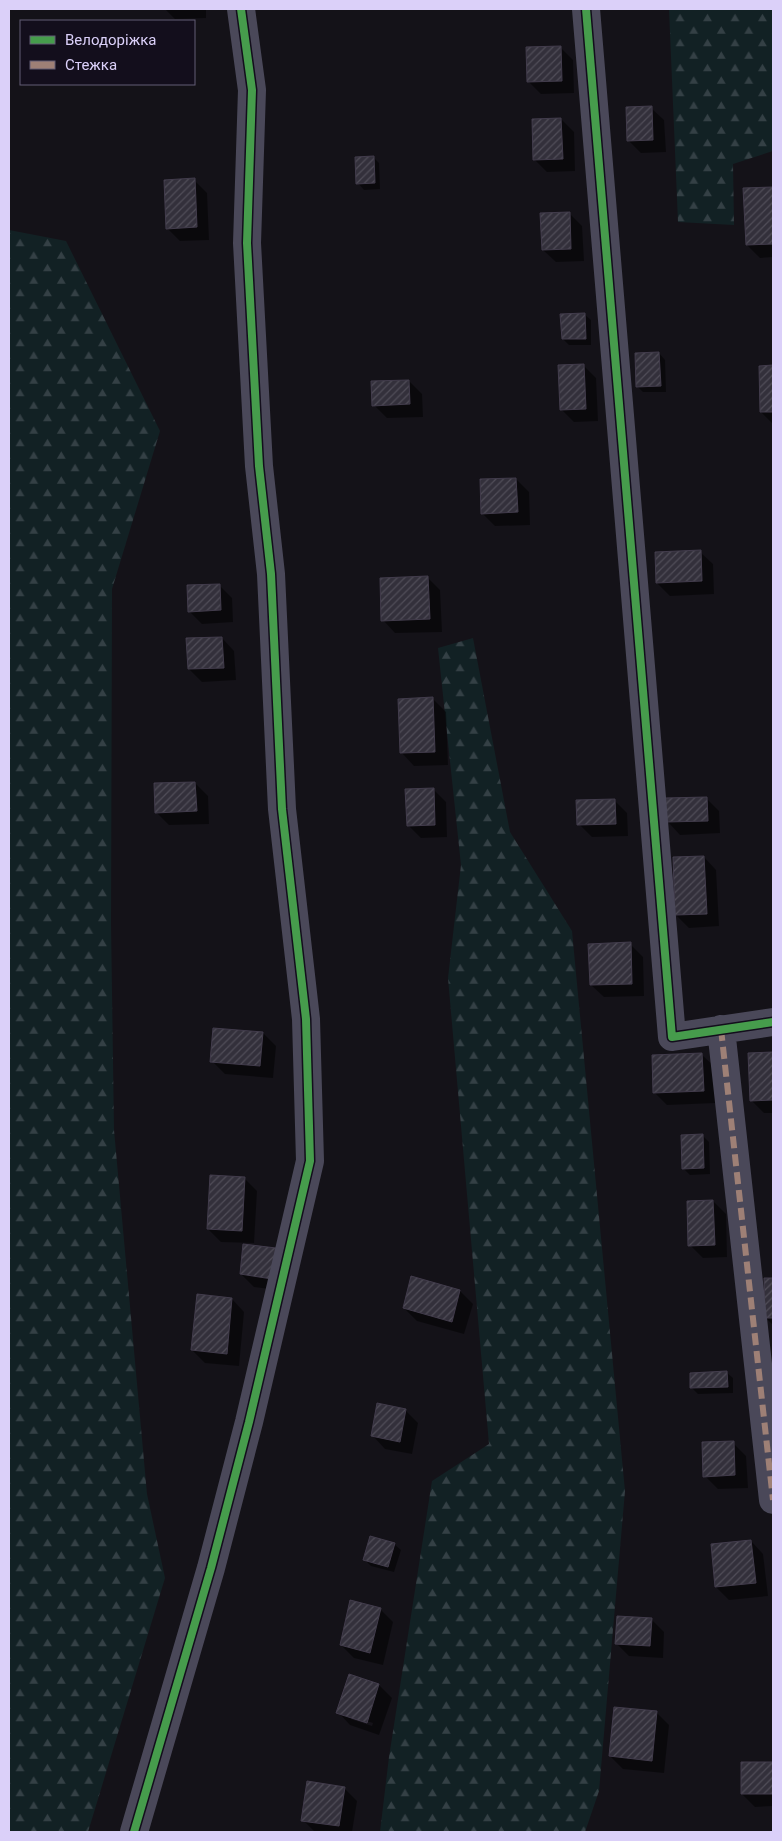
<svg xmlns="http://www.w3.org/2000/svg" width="782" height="1841" viewBox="0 0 782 1841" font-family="Roboto,sans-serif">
<defs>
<pattern id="forest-firs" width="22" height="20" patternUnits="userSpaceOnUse" patternTransform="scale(1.25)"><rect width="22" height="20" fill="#122124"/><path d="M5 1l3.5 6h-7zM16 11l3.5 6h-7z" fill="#344045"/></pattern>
<pattern id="building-hatch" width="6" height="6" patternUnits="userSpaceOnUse" patternTransform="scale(1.25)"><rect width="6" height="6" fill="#33303b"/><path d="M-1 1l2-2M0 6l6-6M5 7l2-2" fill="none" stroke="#504d58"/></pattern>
</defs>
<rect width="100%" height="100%" fill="#141218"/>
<path fill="url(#forest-firs)" d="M 669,9 L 773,9 L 773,151 L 733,164 L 734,225 L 678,222 Z
M 9,230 L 66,241 L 160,431 L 112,589 L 111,924 L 114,1130 L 147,1494 L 165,1578 L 88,1832 L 9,1832 Z
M 473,638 L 510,832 L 572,931 L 625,1491 L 599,1791 L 585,1832 L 380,1832 L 389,1757 L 432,1481 L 489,1444 L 448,978 L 461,865 L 438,648 Z"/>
<path fill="#0007" fill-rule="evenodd" d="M 165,9 L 206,9 L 206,18 L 175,19 Z
M 560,47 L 573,60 L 574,93 L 541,94 L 528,81 Z
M 651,108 L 664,120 L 666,152 L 641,153 L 628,140 Z
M 561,119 L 574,132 L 575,171 L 547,172 L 534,159 Z
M 373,157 L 379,163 L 380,189 L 364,190 L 358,183 Z
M 194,180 L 207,193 L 209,240 L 180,241 L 167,228 Z
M 773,188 L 773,257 L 760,258 L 747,245 L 745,189 Z
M 569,213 L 582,226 L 584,261 L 556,262 L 543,250 Z
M 584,314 L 591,320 L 591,345 L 569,345 L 563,339 Z
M 659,353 L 665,360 L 666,392 L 643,392 L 637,386 Z
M 584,366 L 596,378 L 598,421 L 574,422 L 561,409 Z
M 773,366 L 773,424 L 761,412 L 760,367 Z
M 409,381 L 422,394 L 423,417 L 387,418 L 374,405 Z
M 516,479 L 529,492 L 530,525 L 495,526 L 482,513 Z
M 700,552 L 713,564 L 714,594 L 670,596 L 657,583 Z
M 427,577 L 440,590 L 442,632 L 395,633 L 383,620 Z
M 219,585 L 232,598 L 233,622 L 202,624 L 189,611 Z
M 222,638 L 234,651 L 236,680 L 202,682 L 189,669 Z
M 433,699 L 446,712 L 448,765 L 414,766 L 402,753 Z
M 195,783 L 208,796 L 209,824 L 169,825 L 156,812 Z
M 433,789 L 446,802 L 447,837 L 421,838 L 408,825 Z
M 706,798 L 719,811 L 720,833 L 680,835 L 668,822 Z
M 614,800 L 627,813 L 628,836 L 592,837 L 579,824 Z
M 704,857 L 716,870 L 719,926 L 689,928 L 676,915 Z
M 630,944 L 643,957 L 644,996 L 604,997 L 591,985 Z
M 263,1033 L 276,1046 L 273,1078 L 225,1074 L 212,1061 Z
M 773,1053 L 773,1113 L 764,1113 L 751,1100 L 749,1054 Z
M 702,1055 L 715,1067 L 716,1103 L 667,1105 L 654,1092 Z
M 703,1136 L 709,1142 L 710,1174 L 690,1175 L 684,1169 Z
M 244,1178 L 257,1191 L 254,1243 L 221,1242 L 208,1229 Z
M 713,1201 L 726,1214 L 727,1257 L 703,1258 L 690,1245 Z
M 245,1245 L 285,1291 L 254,1287 L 241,1274 Z
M 412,1278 L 460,1291 L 473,1304 L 464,1334 L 417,1321 L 404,1308 Z
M 765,1279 L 773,1279 L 773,1325 L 766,1318 Z
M 232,1299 L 244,1312 L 239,1366 L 205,1363 L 192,1350 Z
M 726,1372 L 733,1378 L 733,1393 L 698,1394 L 692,1388 Z
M 405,1410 L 418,1423 L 412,1454 L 385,1449 L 373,1436 Z
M 733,1443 L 746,1456 L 748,1488 L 718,1489 L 705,1476 Z
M 751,1541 L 763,1554 L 768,1596 L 729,1600 L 716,1587 L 712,1545 Z
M 394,1544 L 401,1550 L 394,1572 L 371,1566 L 365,1560 Z
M 380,1609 L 393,1622 L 383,1665 L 354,1658 L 341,1645 Z
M 651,1619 L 664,1632 L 663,1658 L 629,1656 L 616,1643 Z
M 379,1685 L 392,1698 L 379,1735 L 350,1725 L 338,1712 ZM 351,1716 L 373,1723 L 372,1726 L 351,1719 Z
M 656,1712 L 669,1725 L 664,1773 L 623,1769 L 610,1756 Z
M 742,1763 L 773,1763 L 773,1806 L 755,1807 L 742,1794 Z
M 344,1788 L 357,1801 L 352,1832 L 315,1832 L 303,1820 Z"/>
<path fill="url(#building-hatch)" stroke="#423c4c" d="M 561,46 L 562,81 L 527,82 L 526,47 Z
M 652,106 L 653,140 L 627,141 L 626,107 Z
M 561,118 L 563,159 L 533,160 L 532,119 Z
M 374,156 L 375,183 L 356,184 L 355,157 Z
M 195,178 L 197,227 L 166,229 L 164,180 Z
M 773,187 L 773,244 L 746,245 L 743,188 Z
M 570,212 L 571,249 L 542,250 L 540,213 Z
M 585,313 L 586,339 L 562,339 L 560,314 Z
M 659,352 L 661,386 L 636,387 L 635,353 Z
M 584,364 L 586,409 L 560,410 L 558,365 Z
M 773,365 L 773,412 L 760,412 L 759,366 Z
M 409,380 L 410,404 L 372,406 L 371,381 Z
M 516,478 L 518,512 L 481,514 L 480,479 Z
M 701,550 L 702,581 L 656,583 L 655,552 Z
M 428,576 L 430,619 L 381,621 L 380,578 Z
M 220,584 L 221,610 L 188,612 L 187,585 Z
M 222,637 L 224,668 L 188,669 L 186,638 Z
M 433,697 L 435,752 L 400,753 L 398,699 Z
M 195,782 L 197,811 L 155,813 L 154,783 Z
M 434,788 L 435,825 L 407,826 L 405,789 Z
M 707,797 L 708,821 L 666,822 L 665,798 Z
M 615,799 L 616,824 L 577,825 L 576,800 Z
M 704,856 L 707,914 L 675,915 L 673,857 Z
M 631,942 L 632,984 L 590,985 L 588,944 Z
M 213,1028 L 263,1032 L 260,1066 L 210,1062 Z
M 773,1052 L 773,1100 L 750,1101 L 748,1053 Z
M 702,1053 L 704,1091 L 653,1093 L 652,1055 Z
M 703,1134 L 704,1168 L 682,1169 L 681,1135 Z
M 210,1175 L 245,1177 L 242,1231 L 207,1229 Z
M 713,1200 L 715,1245 L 688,1246 L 687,1201 Z
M 243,1244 L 276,1248 L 272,1279 L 240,1274 Z
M 411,1276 L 460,1290 L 452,1322 L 403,1308 Z
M 764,1278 L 773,1278 L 773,1318 L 765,1318 Z
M 197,1294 L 232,1298 L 227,1354 L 191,1350 Z
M 727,1371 L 728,1387 L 690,1388 L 690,1373 Z
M 377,1403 L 406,1409 L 400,1442 L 371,1436 Z
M 734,1441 L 735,1475 L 703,1477 L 702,1442 Z
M 370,1536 L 395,1543 L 388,1567 L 363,1560 Z
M 751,1540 L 756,1583 L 715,1587 L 711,1544 Z
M 350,1600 L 381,1608 L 370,1653 L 340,1645 Z
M 617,1616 L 652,1618 L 650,1646 L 615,1644 Z
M 349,1674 L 379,1684 L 367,1723 L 336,1713 Z
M 614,1707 L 657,1711 L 652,1761 L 609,1756 Z
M 741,1762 L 773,1762 L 773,1794 L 741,1794 Z
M 307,1781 L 345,1787 L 339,1826 L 301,1821 Z"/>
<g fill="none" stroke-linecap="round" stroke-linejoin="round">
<path stroke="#4a4859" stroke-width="28" d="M 586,9 L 672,1037 L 773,1022
M 721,1029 L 773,1500
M 134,1832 L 211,1568 L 249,1422 L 310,1161 L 306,1019 L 282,809 L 271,574 L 259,466 L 247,243 L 252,90 L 241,9"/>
<path stroke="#9e8076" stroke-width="6" stroke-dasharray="12 6" stroke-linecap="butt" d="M 721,1029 L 773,1500"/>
<defs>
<path id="cycleway" d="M 586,9 L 672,1037 L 773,1022
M 134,1832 L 211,1568 L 249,1422 L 310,1161 L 306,1019 L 282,809 L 271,574 L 259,466 L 247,243 L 252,90 L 241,9"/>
</defs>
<use href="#cycleway" stroke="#130e1c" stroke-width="11"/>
<use href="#cycleway" stroke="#469c4c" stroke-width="8"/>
</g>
<rect width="782" height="1841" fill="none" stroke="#dbd0f9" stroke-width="20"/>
<rect x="20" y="20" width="175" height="65" fill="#130e1c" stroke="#635c74"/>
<rect x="30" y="36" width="25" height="8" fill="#469c4c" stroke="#635c74"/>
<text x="65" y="45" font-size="15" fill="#dbd0f9">Велодоріжка</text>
<rect x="30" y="61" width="25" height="8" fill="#9e8076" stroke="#635c74"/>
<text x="65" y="70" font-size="15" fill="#dbd0f9">Стежка</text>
</svg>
